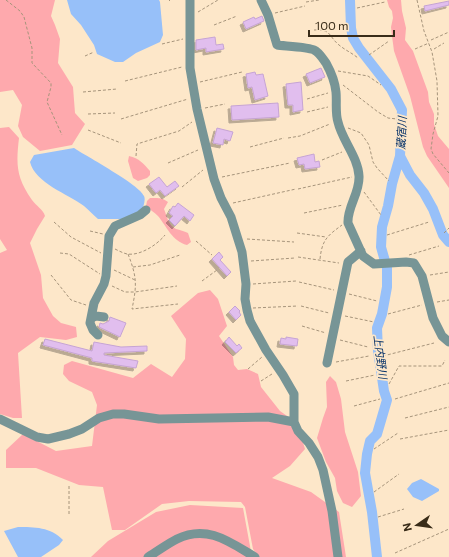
<svg xmlns="http://www.w3.org/2000/svg" width="449" height="557" viewBox="0 0 449 557" font-family="Commissioner,'Noto Sans JP',sans-serif">
<defs>
<filter id="shadow"><feDropShadow dx="-3" dy="3" stdDeviation="0" flood-color="#0004"/></filter>
</defs>
<rect width="100%" height="100%" fill="#fde7c9"/>
<path fill="#fea9ad" d="M 0,0 L 55,0 L 51,16 L 55,25 L 60,39 L 58,63 L 73,87 L 75,113 L 85,124 L 72,145 L 40,151 L 23,137 L 18,126 L 22,105 L 13,90 L 0,92 Z
M 387,0 L 401,0 L 402,11 L 406,28 L 405,40 L 413,51 L 428,92 L 429,102 L 434,114 L 434,124 L 438,136 L 449,149 L 449,188 L 427,156 L 423,147 L 410,96 L 394,51 L 392,36 L 391,27 L 393,18 L 392,11 L 389,7 Z
M 9,127 L 19,138 C 16,165 16,177 32,200 C 36,206 43,209 45,216 L 37,229 L 30,243 L 41,275 L 43,298 L 53,316 L 61,323 L 76,327 L 77,337 L 66,340 L 40,337 L 18,353 L 22,418 L 13,418 L 0,414 L 0,253 L 7,250 L 0,239 L 0,128 Z
M 129,156 C 139,158 144,164 150,171 L 150,175 L 147,178 L 138,181 L 133,178 L 128,161 Z
M 150,198 C 157,198 162,197 168,202 L 164,209 C 167,216 168,225 176,229 C 180,230 184,231 188,233 L 191,242 L 187,245 C 172,241 167,227 158,216 C 154,212 150,210 146,206 L 147,201 Z
M 210,290 L 218,299 L 227,326 L 219,336 L 233,357 L 234,365 L 238,370 L 247,369 L 258,374 L 261,387 L 280,411 L 297,423 L 305,449 L 290,466 L 272,478 L 311,492 L 339,512 L 346,557 L 259,557 L 253,549 L 245,507 L 241,502 L 189,501 L 162,504 L 125,530 L 112,530 L 103,487 L 79,485 L 36,468 L 6,468 L 6,450 L 23,434 L 56,451 L 92,446 L 97,405 L 92,392 L 69,381 L 63,374 L 64,365 L 72,361 L 133,378 L 151,364 L 172,377 L 185,359 L 186,339 L 171,316 L 198,293 Z
M 330,376 L 336,382 L 341,399 L 345,432 L 358,472 L 361,496 L 352,507 L 343,503 L 337,491 L 335,478 L 326,462 L 317,438 L 323,418 L 327,407 L 326,382 Z
M 190,505 L 243,508 L 252,557 L 91,557 L 108,541 L 156,512 Z"/>
<path fill="#97c0f9" d="M 67,0 L 159,0 L 160,2 L 163,35 L 160,42 L 136,53 L 123,62 L 115,62 L 97,54 L 94,45 L 81,25 L 71,14 Z
M 74,148 C 86,156 140,185 144,196 C 146,200 143,207 142,211 L 124,219 L 98,219 C 93,215 89,210 84,206 C 68,194 35,183 30,162 L 34,155 Z
M 421,479 L 439,489 L 439,491 L 422,501 L 413,497 L 407,489 L 412,483 Z
M 18,527 C 34,527 51,527 63,540 L 59,545 L 41,557 L 18,557 L 4,531 Z"/>
<g fill="none" stroke-linecap="round" stroke-linejoin="round">
<path stroke="#97c0f9" stroke-width="10" d="M 350,0 L 351,28 L 353,38 L 359,48 L 391,89 L 402,110 L 400,156 L 410,175 L 424,193 L 433,209 L 443,235 L 449,242
M 377,557 L 372,512 L 365,473 L 367,454 L 370,441 L 377,434 L 387,400 L 384,391 L 378,351 L 377,328 L 382,314 L 387,287 L 387,268 L 381,247 L 382,227 L 388,206 L 392,184 L 400,156"/>
</g>
<path fill="#e1beee" stroke="#c6a4d3" filter="url(#shadow)" d="M 449,1 L 449,5 L 425,11 L 424,6 Z
M 262,16 L 264,21 L 246,29 L 243,22 L 254,17 L 255,19 Z
M 215,37 L 216,45 L 223,44 L 224,49 L 206,52 L 206,48 L 196,50 L 196,40 Z
M 321,68 L 325,77 L 310,83 L 306,74 Z
M 255,72 L 256,75 L 263,74 L 268,96 L 255,100 L 252,87 L 248,88 L 246,74 Z
M 301,82 L 303,110 L 293,112 L 293,105 L 288,105 L 286,84 Z
M 278,103 L 279,117 L 232,120 L 231,106 Z
M 217,128 L 233,132 L 230,141 L 224,139 L 223,145 L 213,143 Z
M 314,154 L 315,162 L 319,161 L 320,167 L 305,169 L 304,164 L 299,165 L 297,158 Z
M 159,177 L 167,187 L 175,181 L 179,186 L 165,196 L 160,190 L 156,193 L 149,184 Z
M 178,203 L 194,215 L 190,221 L 184,216 L 175,226 L 169,220 L 173,216 L 169,213 L 173,206 L 175,207 Z
M 219,252 L 223,257 L 220,260 L 231,272 L 227,276 L 212,259 Z
M 235,306 L 240,311 L 239,312 L 241,315 L 236,320 L 229,312 Z
M 110,317 L 126,323 L 120,337 L 99,327 L 100,323 L 103,324 L 109,321 Z
M 229,337 L 237,346 L 239,344 L 242,348 L 236,353 L 225,342 Z
M 286,337 L 298,339 L 297,346 L 280,344 L 281,338 L 286,339 Z
M 45,339 L 92,351 L 94,342 L 121,347 L 147,346 L 147,351 L 104,353 L 104,355 L 138,361 L 136,368 L 92,361 L 92,358 L 43,345 Z"/>
<g fill="none" stroke-linecap="round" stroke-linejoin="round">
<path stroke="#a6947b" stroke-width="1" stroke-dasharray="3 2" stroke-linecap="butt" d="M 6,0 L 20,11 L 24,17 L 32,48 L 32,63 L 51,83 L 51,87 L 47,102 L 62,135
M 417,0 L 424,31 L 432,52 L 437,81 L 438,116 L 433,134 L 431,149 L 433,154 L 449,173
M 169,1 L 170,0
M 306,2 L 319,0
M 357,8 L 385,2
M 198,12 L 218,0
M 275,13 L 305,6
M 214,25 L 237,16
M 314,30 C 332,29 328,36 339,45 C 345,50 352,53 358,58
M 431,40 L 449,32
M 162,44 L 183,39
M 415,49 L 429,43
M 434,49 L 444,43
M 369,55 L 389,41
M 85,56 L 94,52
M 338,71 L 368,76 L 381,85
M 125,81 L 182,67
M 200,82 L 242,72
M 343,85 L 378,112 L 388,118 L 397,119
M 83,92 L 117,89
M 307,99 L 328,93
M 205,108 L 225,104
M 307,112 L 328,107
M 88,114 L 115,113
M 121,119 L 188,99
M 348,128 L 361,133 L 369,145 L 373,162 L 377,168 L 389,181
M 88,130 L 121,143
M 288,138 L 300,136 L 330,124
M 250,147 L 284,138
M 136,156 L 137,144 L 179,131 L 192,122
M 322,160 L 342,152
M 168,163 L 198,150
M 222,177 L 290,163
M 182,187 L 203,170
M 298,189 L 352,177
M 364,192 L 381,215
M 233,203 L 296,189
M 304,213 L 343,205
M 54,222 L 71,237 L 101,253
M 90,231 L 103,234
M 297,233 L 326,237
M 444,233 L 449,228
M 387,235 L 429,222
M 247,239 L 294,242
M 196,241 L 212,255
M 115,249 C 119,251 123,253 127,254 C 140,256 157,245 165,235
M 60,253 L 69,254 L 100,274
M 128,254 C 137,277 137,285 132,309 L 178,304
M 409,255 L 439,246
M 298,257 L 339,263
M 320,259 C 322,240 327,236 342,225
M 251,261 L 295,258
M 133,267 L 150,265 L 180,255
M 114,270 L 135,280
M 51,275 L 71,300 L 86,305
M 430,275 L 449,272
M 202,281 L 217,270
M 299,282 L 334,290
M 253,284 L 296,281
M 112,286 L 125,292 L 135,292 L 177,286
M 349,294 L 377,301
M 437,302 L 449,300
M 301,306 L 329,313
M 253,308 L 298,306
M 388,314 L 422,305
M 345,316 L 374,322
M 302,326 L 326,333
M 340,340 L 368,347
M 383,356 L 434,343
M 336,362 L 369,356
M 248,369 L 262,357
M 261,381 L 272,374
M 346,381 L 375,375
M 389,384 L 399,366 L 442,366 L 445,360
M 395,399 L 449,383
M 354,406 L 380,399
M 405,418 L 449,407
M 400,439 L 449,430
M 374,449 L 398,433
M 69,486 L 69,514
M 374,492 L 399,474
M 378,517 L 404,509
M 395,553 L 449,529"/>
<path stroke="#779596" stroke-width="9" d="M 190,0 L 190,68 L 197,109 L 214,179 L 221,198 L 231,217 L 242,252 L 246,284 L 245,299 L 247,310 L 250,321 L 266,350 L 283,375 L 294,394 L 294,422 L 298,431 L 309,443 L 318,457 L 323,470 L 332,511 L 338,557
M 261,0 L 268,15 L 277,45 C 284,46 309,47 314,50 C 319,52 323,59 326,63 C 331,72 335,82 336,92 C 337,102 335,113 338,122 C 342,140 358,157 359,176 C 360,193 347,207 348,223 L 363,256 L 374,264 L 406,262 L 414,263 L 422,276 L 433,318 L 442,336 L 449,342
M 91,318 L 96,316 L 104,317
M 98,335 L 93,330 L 90,323 L 94,303 L 104,284 L 106,276 L 109,236 L 115,226 L 140,215 L 146,210
M 327,363 L 348,262 L 361,251
M 0,419 L 37,437 L 48,439 L 69,434 L 82,429 L 99,418 L 113,414 L 124,414 L 159,419 L 268,417 L 294,422
M 148,557 C 158,551 167,544 177,539 C 207,524 230,542 255,557"/>
</g>
<g text-anchor="middle" dominant-baseline="central" stroke-width="3.5" stroke-linejoin="round" paint-order="stroke">
<g font-size="11" font-style="italic" fill="#002e67" stroke="#fde7c9">
<text transform="translate(401 133) rotate(-87)">蔵宿川</text>
<text transform="translate(381 357) rotate(83)">上内野川</text>
</g>
</g>
<g transform="translate(417 525) rotate(257)" stroke="#fde7c9" stroke-width="3" paint-order="stroke">
<path d="M0-3L7 15L0 10L-7 15Z" fill="#392c18"/>
<text y="-6" font-size="11" font-weight="bold" text-anchor="middle" fill="#392c18">N</text>
</g>
<path d="M309 30v6h85v-6" fill="none" stroke="#392c18" stroke-width="2"/>
<text x="315" y="30" font-size="12" fill="#392c18" stroke="#fde7c9" stroke-width="3" paint-order="stroke">100 m</text>
</svg>
